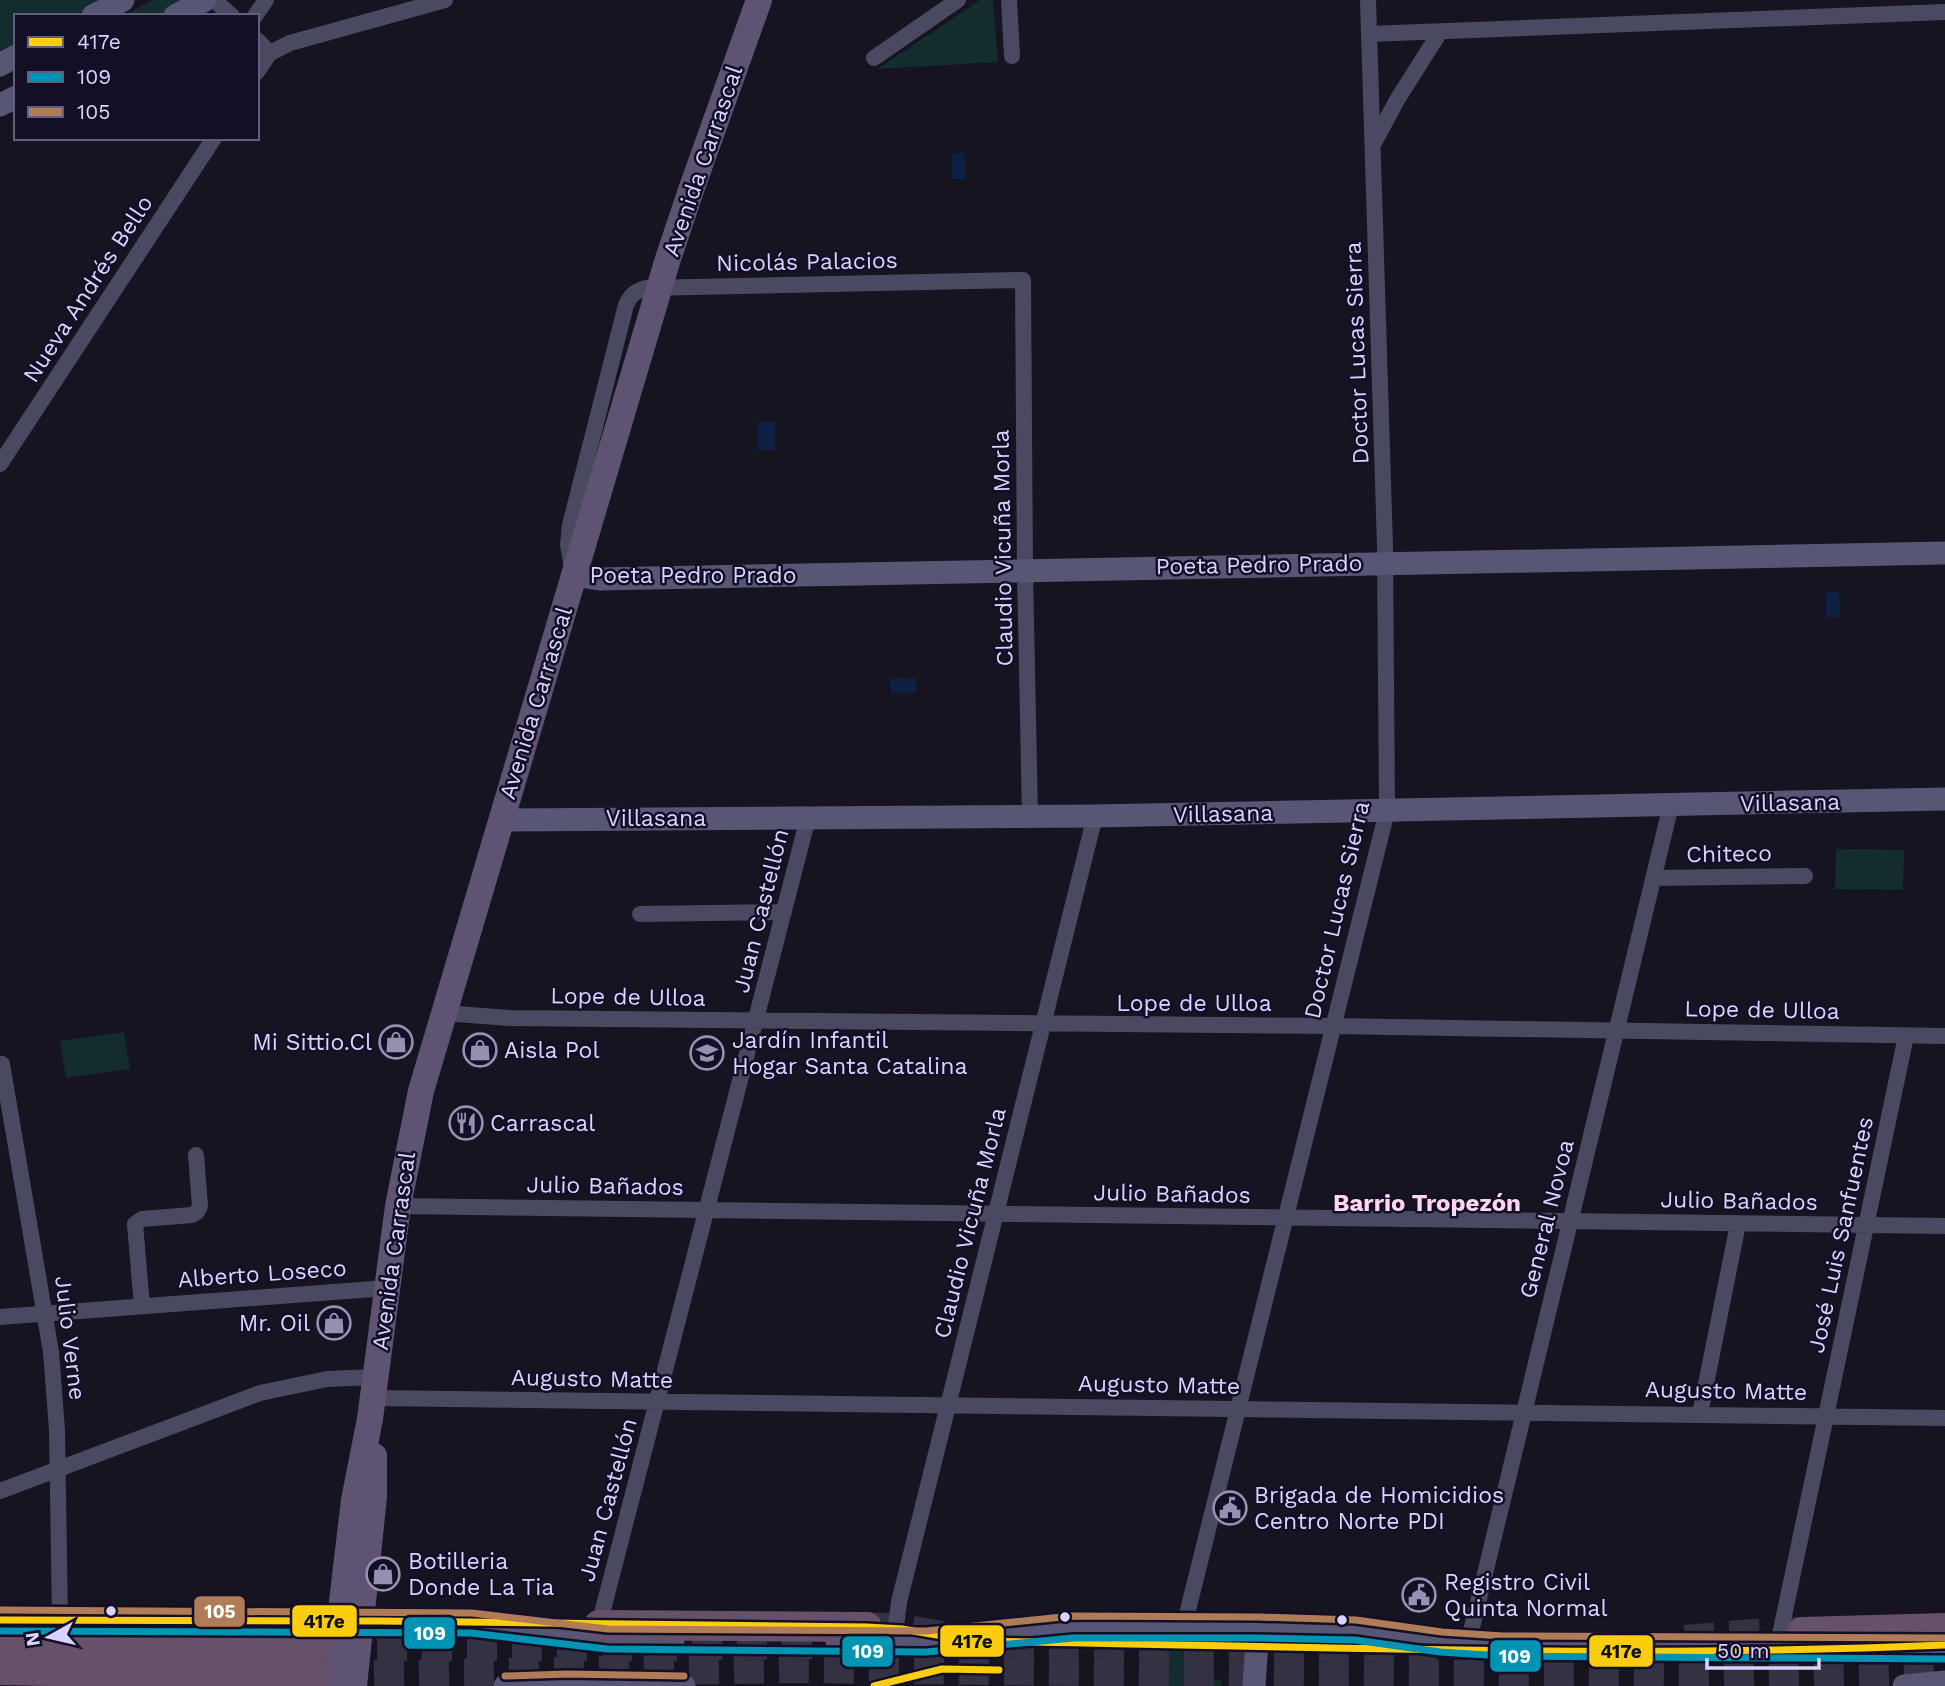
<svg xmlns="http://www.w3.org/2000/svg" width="1945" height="1686" viewBox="0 0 1945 1686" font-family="'Work Sans',sans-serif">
<rect width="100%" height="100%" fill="#161421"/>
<path fill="#132c2d" d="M 0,0 L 105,0 L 73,16 L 16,16 L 16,44 L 0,52 Z
M 153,0 L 195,0 L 164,16 L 123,16 Z
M 980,0 L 993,0 L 998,62 L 877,69 Z
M 1836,849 L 1904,850 L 1903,890 L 1835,889 Z
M 124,1032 L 130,1069 L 66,1078 L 60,1041 Z
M 1168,1635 L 1204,1635 L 1203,1680 L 1221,1680 L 1221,1686 L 1168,1686 Z
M 1294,1637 L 1332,1637 L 1333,1651 L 1294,1651 Z
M 1360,1640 L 1424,1648 L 1424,1653 L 1360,1653 Z"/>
<path fill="#0d2144" d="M 964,153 L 965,179 L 952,179 L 952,154 Z
M 758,422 L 775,422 L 775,450 L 758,450 Z
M 1839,592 L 1840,617 L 1826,617 L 1826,593 Z
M 916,678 L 916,692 L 891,693 L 890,679 Z"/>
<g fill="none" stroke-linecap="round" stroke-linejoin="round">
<path stroke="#333142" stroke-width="30" stroke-dasharray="30 15" stroke-linecap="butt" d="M 867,1627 L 902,1629 L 948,1637
M 1685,1640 L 1752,1634 L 1802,1632
M 1004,1641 L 1437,1648
M 332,1646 L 682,1646 L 867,1643
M 329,1676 L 790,1668 L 1683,1677 L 1945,1671"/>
<path stroke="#4a4962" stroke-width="16" d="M 214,0 L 232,16
M 1009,0 L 1012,56
M 255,16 L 266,0
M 1369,34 L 1945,12
M 257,40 L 270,53
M 874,58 L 958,0
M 257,72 L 270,53 L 290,43 L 445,0
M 1375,141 L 1397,100 L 1440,32
M 0,464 L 214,138
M 572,568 L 568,545 L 570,525 L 626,305 C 631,294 636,291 646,288 L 1023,280 L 1025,570 L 1030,816
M 1654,878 L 1805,876
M 640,914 L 784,912
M 444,1013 L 509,1018 L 1333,1026 L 1945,1036
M 2,1064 L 51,1352 L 57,1430 L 60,1620
M 398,1206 L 1945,1226
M 142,1306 L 135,1224 L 142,1219 L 192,1215 L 197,1212 L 200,1206 L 196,1155
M 0,1317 L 387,1288
M 373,1398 L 1945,1418
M 1700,1414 L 1738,1224
M 0,1491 L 260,1393 L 327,1379 L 375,1377
M 599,1625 L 808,818
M 1184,1626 L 1387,811 L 1385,546 L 1368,0
M 894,1642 L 899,1602 L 1095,816
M 1468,1644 L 1671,805
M 1777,1649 L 1906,1036"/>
<path stroke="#575674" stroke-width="23" d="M 93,16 L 123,0
M 175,16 L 205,0
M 0,65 L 16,56
M 0,105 L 16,97
M 574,575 L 599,579 L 1945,553
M 501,820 L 1095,816 L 1945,799
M 0,1620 L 472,1623 L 592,1638 L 673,1640
M 837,1641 L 947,1641 L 1072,1627 L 1243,1626 L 1356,1630 L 1441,1642 L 1503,1646 L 1945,1649
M 505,1686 L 567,1684 L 684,1686
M 1254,1686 L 1258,1627
M 1904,1686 L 1945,1682"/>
<path stroke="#5e5373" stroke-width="26" d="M 332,1686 L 354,1500 L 370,1419 L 398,1206 L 421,1091 L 667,262 L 690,193 L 759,0
M 354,1686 L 374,1497 L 374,1456"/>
<path stroke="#67516a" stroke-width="30" d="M 599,1625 L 867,1627
M 1802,1632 L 1945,1628
M 0,1646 L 320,1646
M 0,1670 L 318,1676"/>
<defs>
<path id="bus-1" d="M 0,1620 L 380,1621 L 867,1627 L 902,1629 L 972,1641 C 1296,1646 1621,1659 1945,1645
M 874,1686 L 942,1669 L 999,1670"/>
<path id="bus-2" d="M 0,1631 L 471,1633 L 607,1649 L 926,1652 L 1073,1638 L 1258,1638 L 1355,1640 L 1440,1652 L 1503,1656 L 1945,1659"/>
<path id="bus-3" d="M 0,1610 L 472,1613 L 608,1629 L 926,1631 L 1072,1616 L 1258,1617 L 1356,1620 L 1442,1632 L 1503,1636 L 1945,1638
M 505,1676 L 567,1674 L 684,1676"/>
</defs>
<use href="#bus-1" stroke="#130f26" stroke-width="12"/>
<use href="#bus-2" stroke="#130f26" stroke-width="12"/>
<use href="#bus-3" stroke="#130f26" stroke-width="12"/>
<use href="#bus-1" stroke="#fccd0d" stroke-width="7"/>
<use href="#bus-2" stroke="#0093b3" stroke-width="7"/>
<use href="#bus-3" stroke="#b07c57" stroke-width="7"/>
</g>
<defs>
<symbol id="shop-ring" viewBox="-11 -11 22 22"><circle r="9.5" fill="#130f26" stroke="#9591b1" stroke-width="1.5"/><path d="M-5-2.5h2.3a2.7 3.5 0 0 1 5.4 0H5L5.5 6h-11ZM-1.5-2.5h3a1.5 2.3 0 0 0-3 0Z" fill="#9591b1"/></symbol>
<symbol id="school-ring" viewBox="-11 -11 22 22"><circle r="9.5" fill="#130f26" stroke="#9591b1" stroke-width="1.5"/><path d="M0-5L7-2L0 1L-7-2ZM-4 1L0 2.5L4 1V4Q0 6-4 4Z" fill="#9591b1"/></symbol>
<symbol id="restaurant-ring" viewBox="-11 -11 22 22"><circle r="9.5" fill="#130f26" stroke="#9591b1" stroke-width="1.5"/><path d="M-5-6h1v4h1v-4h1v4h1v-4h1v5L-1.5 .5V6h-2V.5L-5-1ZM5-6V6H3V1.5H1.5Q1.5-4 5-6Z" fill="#9591b1"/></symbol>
<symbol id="civic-ring" viewBox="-11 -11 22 22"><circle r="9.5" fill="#130f26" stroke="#9591b1" stroke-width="1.5"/><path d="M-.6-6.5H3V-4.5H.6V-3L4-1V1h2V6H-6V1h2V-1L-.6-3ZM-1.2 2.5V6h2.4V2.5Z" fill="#9591b1"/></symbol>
</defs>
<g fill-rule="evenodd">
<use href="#shop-ring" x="377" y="1023" width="38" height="38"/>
<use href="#shop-ring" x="461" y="1031" width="38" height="38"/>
<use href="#school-ring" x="688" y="1034" width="38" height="38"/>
<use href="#restaurant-ring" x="447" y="1104" width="38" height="38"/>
<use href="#shop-ring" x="315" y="1304" width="38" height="38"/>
<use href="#civic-ring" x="1211" y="1489" width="38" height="38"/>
<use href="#shop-ring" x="364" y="1555" width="38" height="38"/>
<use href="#civic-ring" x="1400" y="1576" width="38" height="38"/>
</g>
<g fill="#d9d4ff" stroke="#130f26" stroke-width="2.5">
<circle cx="111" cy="1611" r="6"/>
<circle cx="1065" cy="1617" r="6"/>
<circle cx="1342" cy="1620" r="6"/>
</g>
<g text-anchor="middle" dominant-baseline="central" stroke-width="5" stroke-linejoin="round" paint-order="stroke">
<g font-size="23" fill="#d9d4ff" stroke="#130f26">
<text transform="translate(703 161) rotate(-71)">Avenida Carrascal</text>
<text transform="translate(807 262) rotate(-1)">Nicolás Palacios</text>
<text transform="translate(88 289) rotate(-57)">Nueva Andrés Bello</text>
<text transform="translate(1357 353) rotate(-92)">Doctor Lucas Sierra</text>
<text transform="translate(1003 548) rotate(-91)">Claudio Vicuña Morla</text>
<text transform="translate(1259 565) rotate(-1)">Poeta Pedro Prado</text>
<text x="693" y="575">Poeta Pedro Prado</text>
<text transform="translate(536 703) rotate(-73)">Avenida Carrascal</text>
<text transform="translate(1790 803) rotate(-1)">Villasana</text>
<text transform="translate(1223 814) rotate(-1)">Villasana</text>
<text x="656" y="818">Villasana</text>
<text transform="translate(1729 854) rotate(-1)">Chiteco</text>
<text transform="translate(1337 910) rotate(-77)">Doctor Lucas Sierra</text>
<text transform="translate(761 911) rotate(-76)">Juan Castellón</text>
<text transform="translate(628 997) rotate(1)">Lope de Ulloa</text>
<text x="1194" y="1003">Lope de Ulloa</text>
<text transform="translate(1762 1010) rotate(1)">Lope de Ulloa</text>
<text transform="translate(605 1186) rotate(1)">Julio Bañados</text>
<text transform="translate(1172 1194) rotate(1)">Julio Bañados</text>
<text transform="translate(1739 1201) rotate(1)">Julio Bañados</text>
<text transform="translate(1547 1219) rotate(-76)">General Novoa</text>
<text transform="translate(970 1223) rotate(-76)">Claudio Vicuña Morla</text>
<text transform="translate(1841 1235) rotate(-78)">José Luis Sanfuentes</text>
<text transform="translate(394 1251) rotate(-82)">Avenida Carrascal</text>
<text transform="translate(262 1274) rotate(-4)">Alberto Loseco</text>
<text transform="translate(70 1338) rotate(83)">Julio Verne</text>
<text transform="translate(592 1379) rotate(1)">Augusto Matte</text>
<text transform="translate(1159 1385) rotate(1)">Augusto Matte</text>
<text transform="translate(1726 1391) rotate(1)">Augusto Matte</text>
<text transform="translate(608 1500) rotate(-75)">Juan Castellón</text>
</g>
<g font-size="23" fill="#d9d4ff" stroke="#130f26" text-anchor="start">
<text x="732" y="1040">Jardín Infantil<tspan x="732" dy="26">Hogar Santa Catalina</tspan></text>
<text x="372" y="1042" text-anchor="end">Mi Sittio.Cl</text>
<text x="504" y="1050">Aisla Pol</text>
<text x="490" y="1123">Carrascal</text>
<text x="310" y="1323" text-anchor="end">Mr. Oil</text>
<text x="1254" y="1495">Brigada de Homicidios<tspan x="1254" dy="26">Centro Norte PDI</tspan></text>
<text x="408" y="1561">Botilleria<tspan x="408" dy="26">Donde La Tia</tspan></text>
<text x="1444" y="1582">Registro Civil<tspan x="1444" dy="26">Quinta Normal</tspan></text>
</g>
<g font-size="24" font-weight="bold" fill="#ffd6f0" stroke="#130f26">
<text x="1427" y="1203">Barrio Tropezón</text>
</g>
</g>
<g stroke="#130f26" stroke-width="2.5">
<rect x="193" y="1595" width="53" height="33" rx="7" fill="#b07c57"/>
<rect x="291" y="1604" width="67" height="34" rx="7" fill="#fccd0d"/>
<rect x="403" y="1616" width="53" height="34" rx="7" fill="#0093b3"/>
<rect x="939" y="1624" width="66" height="34" rx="7" fill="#fccd0d"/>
<rect x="1588" y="1634" width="66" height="34" rx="7" fill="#fccd0d"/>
<rect x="841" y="1635" width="53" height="33" rx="7" fill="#0093b3"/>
<rect x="1489" y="1639" width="53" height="34" rx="7" fill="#0093b3"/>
</g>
<g font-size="19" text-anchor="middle" font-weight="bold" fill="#fff">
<text x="220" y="1618">105</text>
<text x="430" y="1640">109</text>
<text x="868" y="1658">109</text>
<text x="1515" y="1663">109</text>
</g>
<g font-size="19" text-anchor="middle" font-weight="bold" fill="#111">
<text x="324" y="1628">417e</text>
<text x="972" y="1648">417e</text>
<text x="1621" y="1658">417e</text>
</g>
<rect x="14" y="14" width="245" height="126" fill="#130f26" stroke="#625e7d" stroke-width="2"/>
<rect x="28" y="37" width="35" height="10" fill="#fccd0d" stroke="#625e7d" stroke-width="2"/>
<text x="77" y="49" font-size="21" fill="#d9d4ff">417e</text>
<rect x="28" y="72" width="35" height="10" fill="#0093b3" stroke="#625e7d" stroke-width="2"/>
<text x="77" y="84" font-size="21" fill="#d9d4ff">109</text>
<rect x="28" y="107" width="35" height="10" fill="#b07c57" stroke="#625e7d" stroke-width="2"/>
<text x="77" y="119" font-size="21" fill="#d9d4ff">105</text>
<g transform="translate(49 1637) rotate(262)" stroke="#130f26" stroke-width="5" paint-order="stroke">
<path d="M0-5L12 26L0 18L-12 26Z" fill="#d9d4ff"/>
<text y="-10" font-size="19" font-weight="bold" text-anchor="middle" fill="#d9d4ff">N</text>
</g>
<path d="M1707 1658v10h112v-10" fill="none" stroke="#d9d4ff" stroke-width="3.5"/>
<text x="1717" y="1658" font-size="21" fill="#d9d4ff" stroke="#130f26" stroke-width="5" paint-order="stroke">50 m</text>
</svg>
